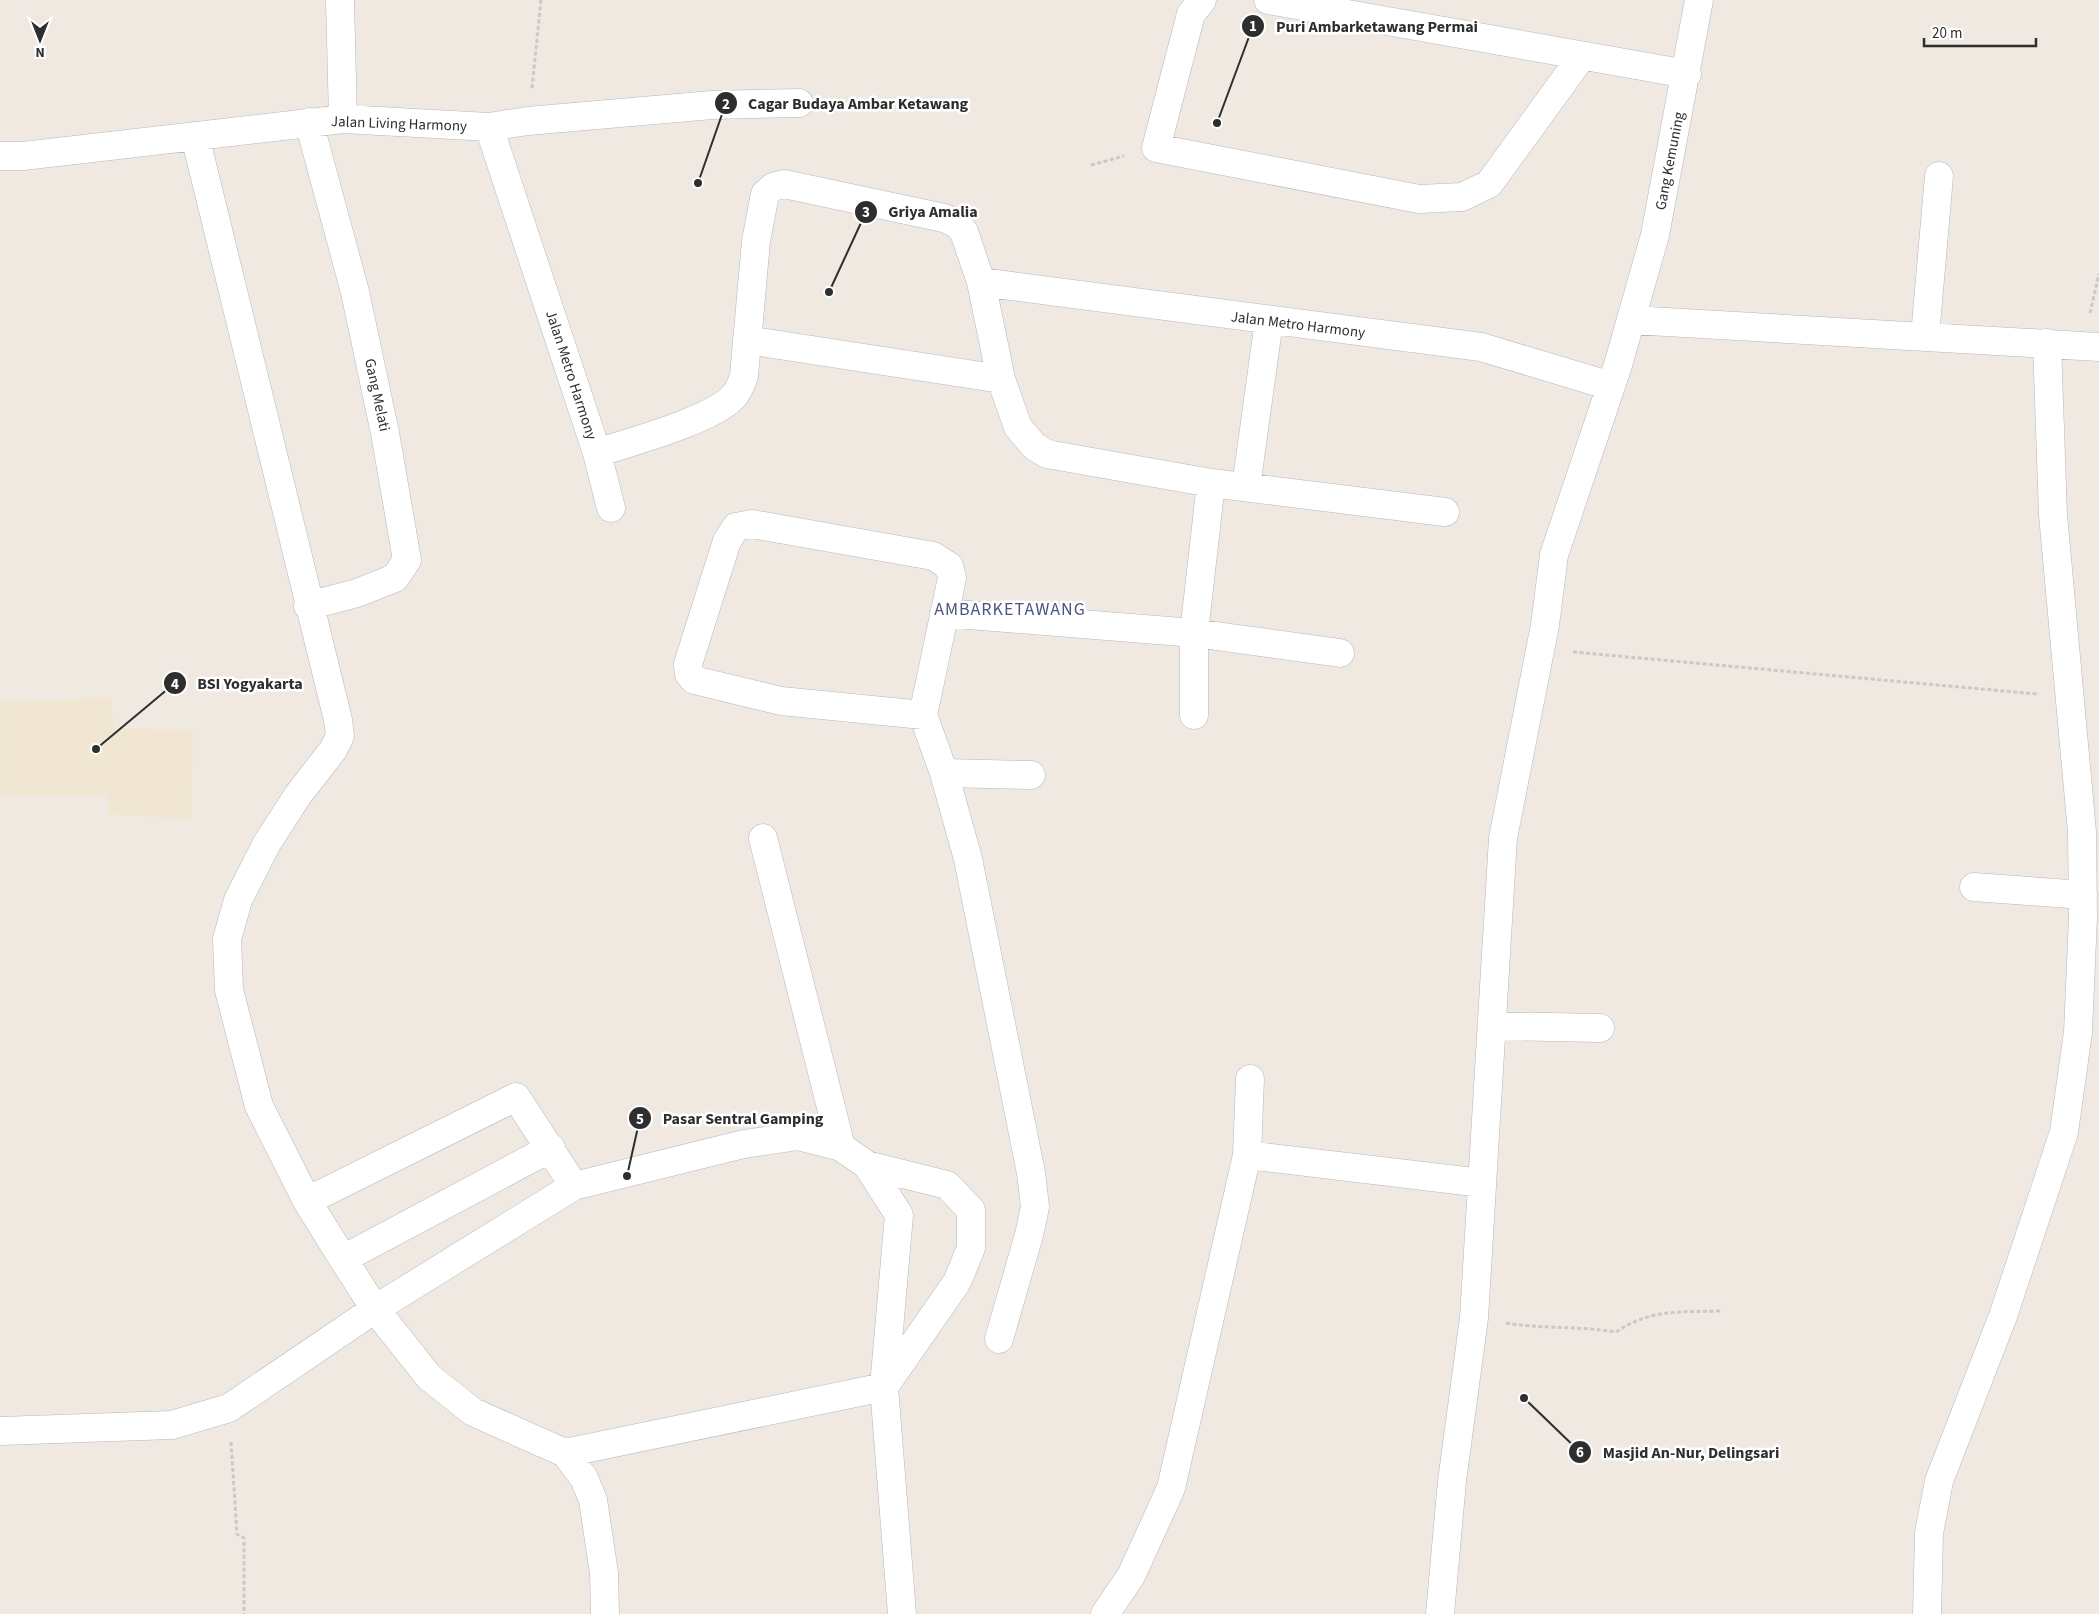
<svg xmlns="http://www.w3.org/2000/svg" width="2099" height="1614" viewBox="0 0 2099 1614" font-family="'Source Sans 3',sans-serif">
<rect width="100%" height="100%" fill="#efe9e1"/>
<path fill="#f0e6d1" d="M 111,698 L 113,728 L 193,731 L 191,819 L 108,814 L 108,796 L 1,797 L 0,702 Z"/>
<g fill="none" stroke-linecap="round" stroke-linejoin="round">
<defs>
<path id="minor" d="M 340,0 L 343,119
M 1202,0 L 1191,14 L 1156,148 L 1419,199 L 1462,197 L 1489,184 L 1582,56
M 1268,0 L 1687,74
M 489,127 L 597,453 C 630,442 710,421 733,397 C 739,391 741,384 744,376 L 756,241 L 765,194 L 773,187 L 784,184 L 944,218 L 957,224 L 964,232 L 981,282
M 195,136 L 338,720 L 340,736 L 333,750 L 298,795 L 267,843 L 238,900 L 227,939 L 229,990 L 259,1106 L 307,1201 L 343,1259 L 375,1309 L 429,1377 L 473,1412 L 565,1453 L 584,1478 L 593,1500 L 604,1573 L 605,1614
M 0,156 L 23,156 L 343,119 L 489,127 L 528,121 L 712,105 L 799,103
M 1631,320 L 2099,347
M 1925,336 L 1939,176
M 747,340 L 1001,379
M 597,453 L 611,508
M 1211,483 L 1445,512
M 1246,487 L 1269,321
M 308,606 L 357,593 L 395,578 L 407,560 L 385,433 L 355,292 L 309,122
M 944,613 L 1194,633 L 1340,653
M 923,715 L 781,701 L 694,680 L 689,674 L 688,664 L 727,541 L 736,527 L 752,524 L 933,556 L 949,566 L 952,578 L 923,715 L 944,773 L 968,859 L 1031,1173 L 1035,1207 L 1029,1235 L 999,1339
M 1194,715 L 1194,633 L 1211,483 L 1047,454 L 1034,446 L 1018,427 L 1001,379 L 981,282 L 1481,347 L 1611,386
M 944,773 L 1031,775
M 763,838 L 841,1147
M 1974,887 L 2083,895
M 1492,1026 L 1600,1028
M 1247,1155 L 1482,1183
M 307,1201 L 516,1097 L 574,1186
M 343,1259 L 551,1148
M 0,1431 L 172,1425 L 229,1408 L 375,1309 L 574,1186 L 744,1144 L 798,1136 L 841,1147 L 867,1165 L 899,1215 L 884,1387 L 902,1614
M 565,1453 L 884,1387 L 957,1282 L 971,1248 L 971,1210 L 947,1185 L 867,1165
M 1105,1614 L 1131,1576 L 1171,1488 L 1247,1155 L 1250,1079
M 1440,1614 L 1452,1481 L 1474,1318 L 1503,838 L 1545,625 L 1554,555 L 1618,365 L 1655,235 L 1699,0
M 1927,1614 L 1929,1533 L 1939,1481 L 2003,1316 L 2064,1132 L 2078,1032 L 2083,917 L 2082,832 L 2053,515 L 2047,343"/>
</defs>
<use href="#minor" stroke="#b4b7c1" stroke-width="29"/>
<path stroke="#c9c9c9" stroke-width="3" stroke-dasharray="4 2.5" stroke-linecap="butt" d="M 532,88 L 541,0
M 1091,165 L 1124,156
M 2090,313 L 2099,274
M 1573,652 L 2037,694
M 1506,1323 C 1543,1329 1579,1326 1616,1332 C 1650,1309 1680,1312 1721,1311
M 231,1442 L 237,1534 L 244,1538 L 244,1614"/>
<use href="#minor" stroke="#fff" stroke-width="28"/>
</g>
<g text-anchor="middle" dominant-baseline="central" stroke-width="5" stroke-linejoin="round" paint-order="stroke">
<g font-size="15" fill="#2e2e2e" stroke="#fff">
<text transform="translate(399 124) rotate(2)">Jalan Living Harmony</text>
<text transform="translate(1670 161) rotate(-79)">Gang Kemuning</text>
<text transform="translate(1298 325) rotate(7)">Jalan Metro Harmony</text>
<text transform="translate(571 375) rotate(72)">Jalan Metro Harmony</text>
<text transform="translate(377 395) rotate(78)">Gang Melati</text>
</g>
<g font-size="18" letter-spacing="1" fill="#4d5680" stroke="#fff">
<text x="1010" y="609">AMBARKETAWANG</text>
</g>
</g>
<path fill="none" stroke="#2e2e2e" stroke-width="2" d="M1217 123L1253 26M698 183L726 103M829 292L866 212M96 749L175 683M627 1176L640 1118M1524 1398L1580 1452"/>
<g fill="#2e2e2e" stroke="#fff" stroke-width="2">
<circle cx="1217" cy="123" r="5"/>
<circle cx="698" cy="183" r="5"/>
<circle cx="829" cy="292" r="5"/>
<circle cx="96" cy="749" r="5"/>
<circle cx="627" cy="1176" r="5"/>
<circle cx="1524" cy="1398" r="5"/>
<circle cx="1253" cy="26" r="12"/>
<circle cx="726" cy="103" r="12"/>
<circle cx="866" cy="212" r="12"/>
<circle cx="175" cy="683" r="12"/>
<circle cx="640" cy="1118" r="12"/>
<circle cx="1580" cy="1452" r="12"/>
</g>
<g font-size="15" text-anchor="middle" font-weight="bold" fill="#fff">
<text x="1253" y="31">1</text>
<text x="726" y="109">2</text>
<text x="866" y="217">3</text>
<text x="175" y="689">4</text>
<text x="640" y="1124">5</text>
<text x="1580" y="1457">6</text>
</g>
<g font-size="16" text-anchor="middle" font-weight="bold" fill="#2e2e2e" stroke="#fff" stroke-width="5" stroke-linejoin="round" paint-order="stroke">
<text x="1377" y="32">Puri Ambarketawang Permai</text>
<text x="858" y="109">Cagar Budaya Ambar Ketawang</text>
<text x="933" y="217">Griya Amalia</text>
<text x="250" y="689">BSI Yogyakarta</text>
<text x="743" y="1124">Pasar Sentral Gamping</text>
<text x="1691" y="1458">Masjid An-Nur, Delingsari</text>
</g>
<g transform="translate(40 40) rotate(180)" stroke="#ffffff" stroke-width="4" paint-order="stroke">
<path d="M0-4L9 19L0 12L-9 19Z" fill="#2e2e2e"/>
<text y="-8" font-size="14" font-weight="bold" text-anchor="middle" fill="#2e2e2e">N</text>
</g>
<path d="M1924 38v8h112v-8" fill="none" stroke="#2e2e2e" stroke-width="2.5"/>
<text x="1932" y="38" font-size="15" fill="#2e2e2e" stroke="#ffffff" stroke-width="4" paint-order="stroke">20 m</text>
</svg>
